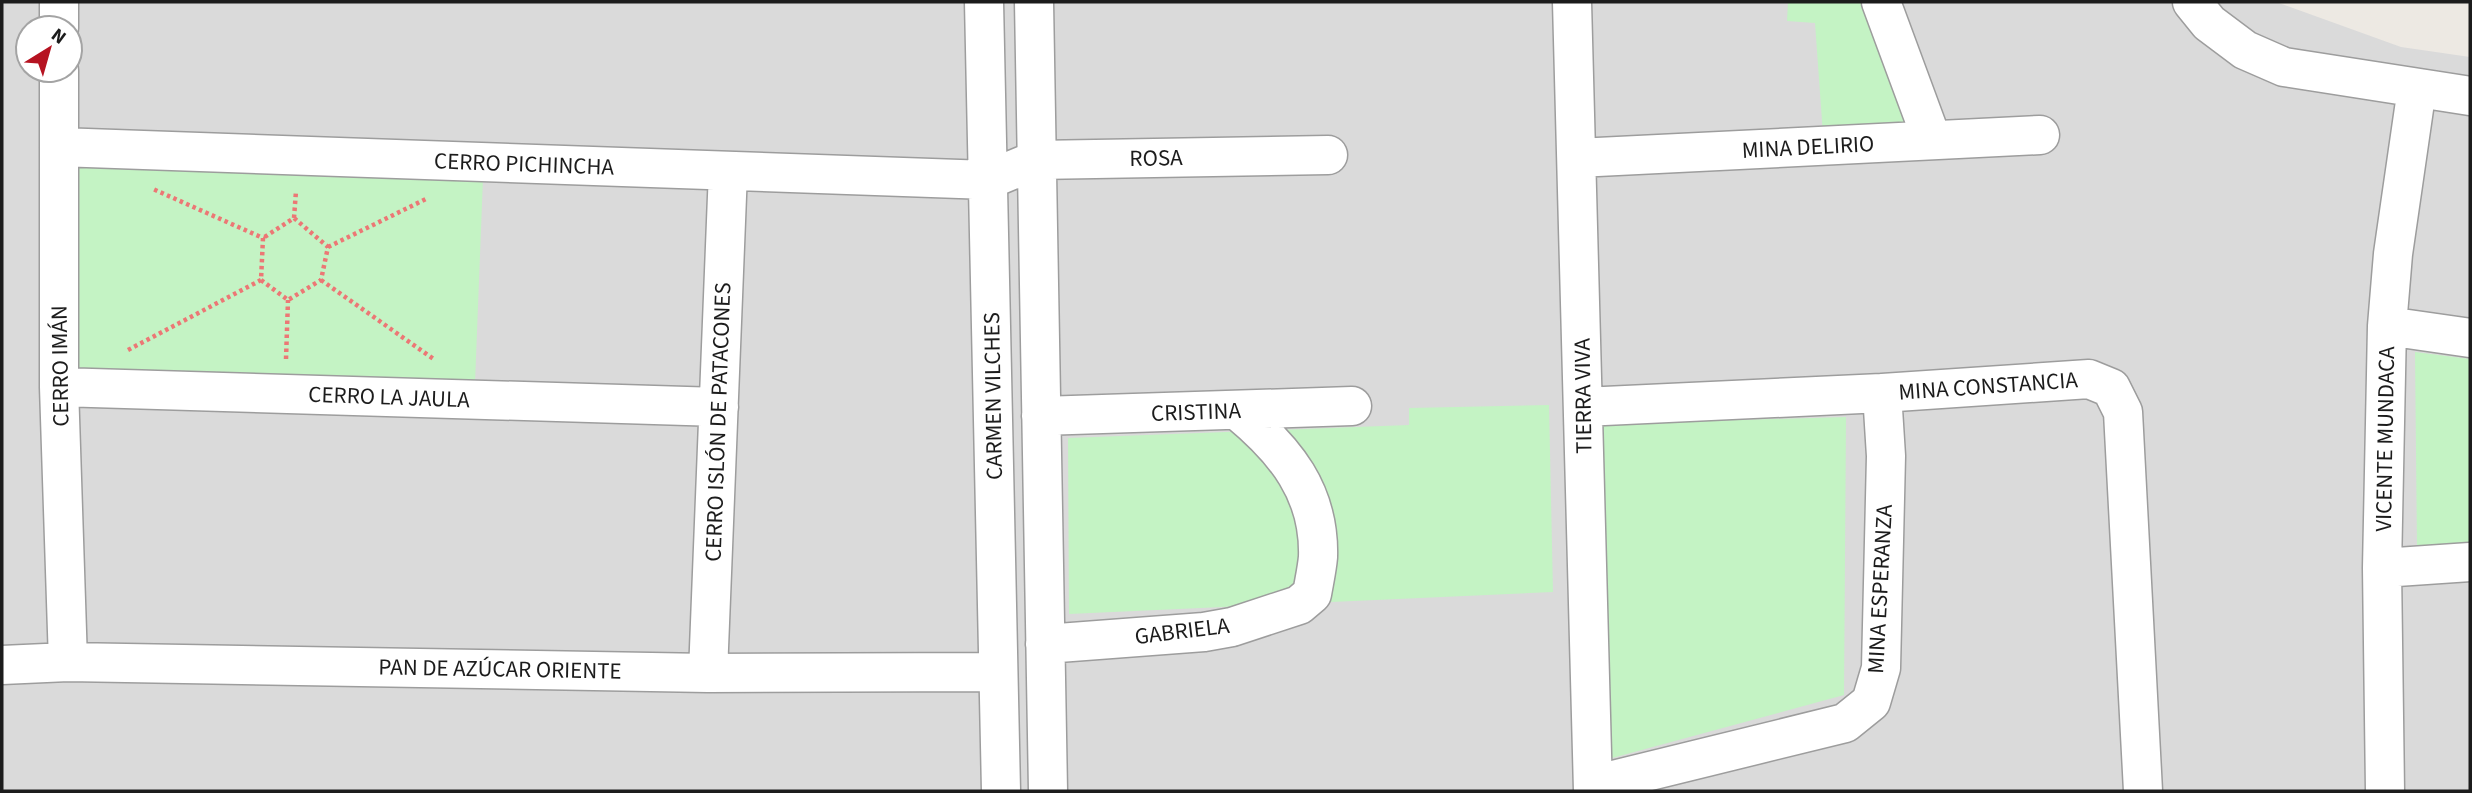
<svg xmlns="http://www.w3.org/2000/svg" width="2472" height="793" viewBox="0 0 2472 793" font-family="'Source Sans 3',sans-serif">
<rect width="100%" height="100%" fill="#ede9e3"/>
<path fill="#dadada" fill-rule="evenodd" d="M 2,2 L 2276,2 L 2401,47 L 2470,57 L 2470,791 L 2,791 ZM 28,28 L 70,28 L 70,70 L 28,70 Z"/>
<path fill="#c4f3c4" d="M 1788,2 L 1871,2 L 1923,141 L 1823,135 L 1815,23 L 1787,21 Z
M 75,164 L 483,178 L 475,383 L 75,371 Z
M 2415,352 L 2470,359 L 2470,556 L 2417,547 Z
M 1549,405 L 1553,592 L 1069,614 L 1068,438 L 1409,425 L 1409,408 Z
M 1846,417 L 1844,695 L 1601,761 L 1597,424 Z"/>
<g fill="none" stroke-linecap="round" stroke-linejoin="round">
<defs>
<path id="minor" d="M 59,2 L 59,28
M 984,2 L 1001,791
M 1034,2 L 1048,791
M 1572,2 L 1593,791
M 1881,2 L 1932,140
M 2192,2 L 2209,23 L 2245,50 L 2284,67 L 2470,96
M 59,70 L 59,387 L 68,662
M 59,147 L 988,180 L 1036,160 L 1328,155
M 1577,158 L 2040,135
M 2387,326 L 2470,338
M 59,387 L 719,407
M 1583,407 L 1882,393 L 2089,379 L 2111,388 L 2123,412 L 2143,791
M 1041,416 L 1352,406
M 2382,568 L 2470,562
M 1045,644 L 1204,632 L 1232,627 L 1299,605 L 1312,594 C 1314,582 1317,569 1318,557 C 1320,492 1285,450 1238,411
M 2,665 L 68,662 L 708,673 L 998,672
M 708,673 L 728,171
M 1593,785 L 1845,723 L 1871,702 L 1881,668 L 1886,456 L 1882,393
M 2385,791 L 2382,568 L 2387,326 L 2393,254 L 2417,88"/>
</defs>
<use href="#minor" stroke="#9d9d9d" stroke-width="41"/>
<path stroke="#ec7775" stroke-width="4.5" stroke-dasharray="3.5 3.5" stroke-linecap="butt" d="M 294,218 L 296,191
M 328,247 L 428,198
M 261,280 L 288,300 L 321,280 L 328,247 L 294,218 L 263,238
M 321,280 L 435,360
M 128,350 L 261,280 L 263,238 L 153,189
M 286,359 L 288,300"/>
<use href="#minor" stroke="#fff" stroke-width="38"/>
</g>
<g text-anchor="middle" dominant-baseline="central" stroke-width="6" stroke-linejoin="round" paint-order="stroke">
<g font-size="23" fill="#1c1c1c" stroke="#fff">
<text transform="translate(1808 147) rotate(-3)">MINA DELIRIO</text>
<text transform="translate(1156 158) rotate(-1)">ROSA</text>
<text transform="translate(524 164) rotate(2)">CERRO PICHINCHA</text>
<text transform="translate(60 366) rotate(-91)">CERRO IMÁN</text>
<text transform="translate(1988 386) rotate(-4)">MINA CONSTANCIA</text>
<text transform="translate(993 396) rotate(-91)">CARMEN VILCHES</text>
<text transform="translate(1583 396) rotate(-91)">TIERRA VIVA</text>
<text transform="translate(389 397) rotate(2)">CERRO LA JAULA</text>
<text transform="translate(1196 412) rotate(-2)">CRISTINA</text>
<text transform="translate(718 422) rotate(-88)">CERRO ISLÓN DE PATACONES</text>
<text transform="translate(2385 439) rotate(-89)">VICENTE MUNDACA</text>
<text transform="translate(1880 589) rotate(-87)">MINA ESPERANZA</text>
<text transform="translate(1182 631) rotate(-7)">GABRIELA</text>
<text transform="translate(500 669) rotate(1)">PAN DE AZÚCAR ORIENTE</text>
</g>
</g>
<rect width="2472" height="793" fill="none" stroke="#1c1c1c" stroke-width="7"/>
<g transform="translate(49 49) rotate(37)"><circle r="33" fill="#ffffff" stroke="#a4a4a4" stroke-width="2"/>
<path d="M0-5L12 26L0 18L-12 26Z" fill="#b61321"/>
<text y="-10" font-size="19" font-weight="bold" text-anchor="middle" fill="#1c1c1c">N</text>
</g>
</svg>
